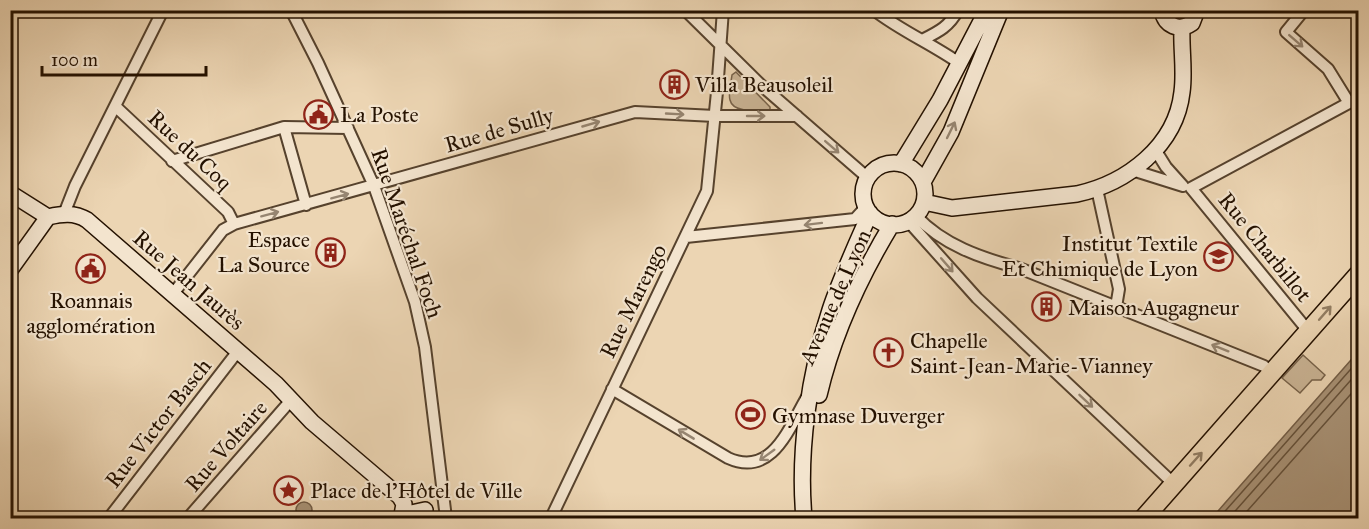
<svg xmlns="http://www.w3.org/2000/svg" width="1369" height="529" viewBox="0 0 1369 529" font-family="'IM FELL Great Primer',serif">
<rect width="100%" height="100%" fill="#ecd5b3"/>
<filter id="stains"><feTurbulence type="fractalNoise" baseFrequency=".00333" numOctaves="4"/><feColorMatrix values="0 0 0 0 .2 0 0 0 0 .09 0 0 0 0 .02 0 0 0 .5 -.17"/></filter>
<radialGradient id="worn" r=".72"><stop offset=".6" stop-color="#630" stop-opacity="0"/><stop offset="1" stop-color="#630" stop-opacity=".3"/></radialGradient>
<path fill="#cab495" stroke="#77624a" stroke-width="1.5" d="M 736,72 L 770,107 L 770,110 C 760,110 733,114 730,100 C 728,93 731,83 732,75 Z
M 1303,355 L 1325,375 L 1321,380 L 1312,380 L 1300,393 L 1282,378 Z"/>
<path fill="#a89276" stroke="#735e47" stroke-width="1.5" d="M 1358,352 L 1358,518 L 1212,518 L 1225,503 Z
M296 510a8 8 0 1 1 16 0a8 8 0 1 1-16 0Z"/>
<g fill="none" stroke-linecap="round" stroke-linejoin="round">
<path stroke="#66523b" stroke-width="1.5" d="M 1219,518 L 1358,361
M 1229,518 L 1358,372
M 1241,518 L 1358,386"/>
<defs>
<path id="street" d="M 291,10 L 318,63 L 374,186 L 415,302 L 425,347 L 446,518
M 685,10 L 761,85 L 868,178
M 874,10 C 901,31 932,44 959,63
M 1304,10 L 1286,32 L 1328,69 L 1349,103
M 922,40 C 938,32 949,27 958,10
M 115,106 L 228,212 L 234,224
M 284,127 L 306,205
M 172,161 L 284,127 L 348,128
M 1132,170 L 1183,186 L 1166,167 L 1156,151
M 1191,188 L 1358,98
M 1191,188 L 1309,332
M 1097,189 L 1119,289 L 1116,307
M 64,214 L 75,186 L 163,10
M 916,216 C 943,245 981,258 1019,268 L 1264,366 L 1272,374
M 908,221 L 977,298 L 1174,484
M 686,237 L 855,219 L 866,207
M 172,295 L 223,230 L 234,224 L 635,112 L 715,116 L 797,116
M 612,389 L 728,458 C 772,478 789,428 807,397
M 10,518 L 12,518
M 109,518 L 238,351
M 188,518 L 292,399
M 551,518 L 707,191 L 717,92 L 723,10"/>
<path id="secondary" d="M 1162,10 C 1165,26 1179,32 1192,23 L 1197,10
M863 194a31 31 0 1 1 62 0a31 31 0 1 1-62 0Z
M 901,164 L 940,100 L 987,10
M 923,182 L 951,132 L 1001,10
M 10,193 L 48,217
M 924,202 L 952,208 L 1077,194 C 1127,183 1176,146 1182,92 C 1185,71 1181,49 1182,28
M 48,217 C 62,214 74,212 87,220 L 276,384 L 312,422 L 400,497 L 404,504 L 402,515 L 425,510
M 10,270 L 48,217
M 819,395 C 833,335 860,277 892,224
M 804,518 C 798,452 809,373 830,310 C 841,277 856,245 870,213"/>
<path id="primary" d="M 1144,518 L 1358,275"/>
</defs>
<use href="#street" stroke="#56422d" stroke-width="14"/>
<use href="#secondary" stroke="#241100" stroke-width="18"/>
<use href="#primary" stroke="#241100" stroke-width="21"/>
<use href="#street" stroke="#f3e4ce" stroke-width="10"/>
<use href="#secondary" stroke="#f3e4ce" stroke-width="15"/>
<use href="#primary" stroke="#ecd5b3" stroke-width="18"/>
</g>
<defs><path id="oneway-shaft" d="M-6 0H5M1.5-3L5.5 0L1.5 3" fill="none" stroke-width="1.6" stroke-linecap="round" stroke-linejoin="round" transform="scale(1.5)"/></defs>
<g stroke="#968571">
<use href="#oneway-shaft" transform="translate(1296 41) rotate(41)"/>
<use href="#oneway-shaft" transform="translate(675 114) rotate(3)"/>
<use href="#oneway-shaft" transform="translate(756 116)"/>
<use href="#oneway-shaft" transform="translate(591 124) rotate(-16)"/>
<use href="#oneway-shaft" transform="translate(951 130) rotate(-64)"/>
<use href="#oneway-shaft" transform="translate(832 147) rotate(41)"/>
<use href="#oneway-shaft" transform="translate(340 196) rotate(-15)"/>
<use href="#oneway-shaft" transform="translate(270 214) rotate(-15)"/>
<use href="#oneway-shaft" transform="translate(813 224) rotate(173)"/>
<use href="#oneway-shaft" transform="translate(947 265) rotate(49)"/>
<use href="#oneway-shaft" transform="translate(1220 348) rotate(-158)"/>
<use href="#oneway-shaft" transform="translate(1086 401) rotate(43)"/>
<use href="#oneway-shaft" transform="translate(686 434) rotate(-149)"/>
<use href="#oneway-shaft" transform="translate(767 455) rotate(144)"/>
</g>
<g stroke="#927d62">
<use href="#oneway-shaft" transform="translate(1325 313) rotate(-49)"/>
<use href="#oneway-shaft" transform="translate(1196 459) rotate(-48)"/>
</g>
<defs>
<symbol id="building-ring" viewBox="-11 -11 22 22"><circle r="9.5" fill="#f3e4ce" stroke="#8f2418" stroke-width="1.5"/><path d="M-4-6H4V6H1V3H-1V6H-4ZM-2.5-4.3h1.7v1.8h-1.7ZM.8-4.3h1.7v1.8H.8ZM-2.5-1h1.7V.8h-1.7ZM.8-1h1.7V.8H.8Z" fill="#8f2418"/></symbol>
<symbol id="civic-ring" viewBox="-11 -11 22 22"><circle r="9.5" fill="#f3e4ce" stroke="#8f2418" stroke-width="1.5"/><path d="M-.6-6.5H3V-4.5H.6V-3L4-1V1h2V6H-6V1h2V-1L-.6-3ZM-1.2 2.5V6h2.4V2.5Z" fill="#8f2418"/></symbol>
<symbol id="university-ring" viewBox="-11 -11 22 22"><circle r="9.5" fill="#f3e4ce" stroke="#8f2418" stroke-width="1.5"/><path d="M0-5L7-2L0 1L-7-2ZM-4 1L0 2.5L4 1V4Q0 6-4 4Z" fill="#8f2418"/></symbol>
<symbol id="church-ring" viewBox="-11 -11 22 22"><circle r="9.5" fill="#f3e4ce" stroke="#8f2418" stroke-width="1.5"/><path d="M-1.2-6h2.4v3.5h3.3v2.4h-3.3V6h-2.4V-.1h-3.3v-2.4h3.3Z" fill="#8f2418"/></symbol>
<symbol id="stadium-ring" viewBox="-11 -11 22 22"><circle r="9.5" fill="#f3e4ce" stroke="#8f2418" stroke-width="1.5"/><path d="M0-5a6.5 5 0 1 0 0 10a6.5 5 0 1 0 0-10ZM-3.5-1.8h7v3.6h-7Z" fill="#8f2418"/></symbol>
<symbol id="sight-ring" viewBox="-11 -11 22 22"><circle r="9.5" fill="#f3e4ce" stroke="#8f2418" stroke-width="1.5"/><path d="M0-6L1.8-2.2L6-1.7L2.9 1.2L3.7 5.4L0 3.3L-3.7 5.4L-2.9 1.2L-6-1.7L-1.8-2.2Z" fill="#8f2418"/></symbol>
</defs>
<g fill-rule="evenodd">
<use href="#building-ring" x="658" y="68" width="33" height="33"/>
<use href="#civic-ring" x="302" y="98" width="33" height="33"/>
<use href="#building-ring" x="314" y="236" width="33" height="33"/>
<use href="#university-ring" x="1202" y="240" width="33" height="33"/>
<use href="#civic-ring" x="74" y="252" width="33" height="33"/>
<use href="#building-ring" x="1030" y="290" width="33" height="33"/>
<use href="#church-ring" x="872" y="336" width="33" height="33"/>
<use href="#stadium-ring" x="734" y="398" width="33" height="33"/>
<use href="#sight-ring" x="272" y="474" width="33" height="33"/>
</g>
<g text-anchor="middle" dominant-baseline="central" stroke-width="4.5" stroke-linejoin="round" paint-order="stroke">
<g font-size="22" fill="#241100" stroke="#f3e4ce" text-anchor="start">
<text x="695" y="84">Villa Beausoleil</text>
<text x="340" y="114">La Poste</text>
<text x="310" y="239" text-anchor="end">Espace<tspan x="310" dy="25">La Source</tspan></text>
<text x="1198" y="243" text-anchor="end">Institut Textile<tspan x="1198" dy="25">Et Chimique de Lyon</tspan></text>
<text x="91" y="300" text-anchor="middle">Roannais<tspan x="91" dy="25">agglomération</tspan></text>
<text x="1068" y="307">Maison Augagneur</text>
<text x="910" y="340">Chapelle<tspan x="910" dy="25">Saint-Jean-Marie-Vianney</tspan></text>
<text x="772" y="415">Gymnase Duverger</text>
<text x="310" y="490">Place de l'Hôtel de Ville</text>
</g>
<g font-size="22" fill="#241100" stroke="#f3e4ce">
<text transform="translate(499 130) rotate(-16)">Rue de Sully</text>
<text transform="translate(190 150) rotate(43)">Rue du Coq</text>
<text transform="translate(407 233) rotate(71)">Rue Maréchal Foch</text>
<text transform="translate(1265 247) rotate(51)">Rue Charbillot</text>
<text transform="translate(189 280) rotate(41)">Rue Jean Jaurès</text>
<text transform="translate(835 297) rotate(-66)">Avenue de Lyon</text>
<text transform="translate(633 301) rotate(-64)">Rue Marengo</text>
<text transform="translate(158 423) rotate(-52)">Rue Victor Basch</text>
<text transform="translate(226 446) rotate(-49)">Rue Voltaire</text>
</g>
</g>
<rect width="1369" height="529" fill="none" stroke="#ecd5b3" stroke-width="36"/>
<rect x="12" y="12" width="1345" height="505" fill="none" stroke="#241100" stroke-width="3"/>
<rect x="18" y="18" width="1333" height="493" fill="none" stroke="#241100" stroke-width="1.5"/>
<path d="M42 66v9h164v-9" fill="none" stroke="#241100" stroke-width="3"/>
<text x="51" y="66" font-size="18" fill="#241100" stroke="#f3e4ce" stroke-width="4.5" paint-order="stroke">100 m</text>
<rect width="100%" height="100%" filter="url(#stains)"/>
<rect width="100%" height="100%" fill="url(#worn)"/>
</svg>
